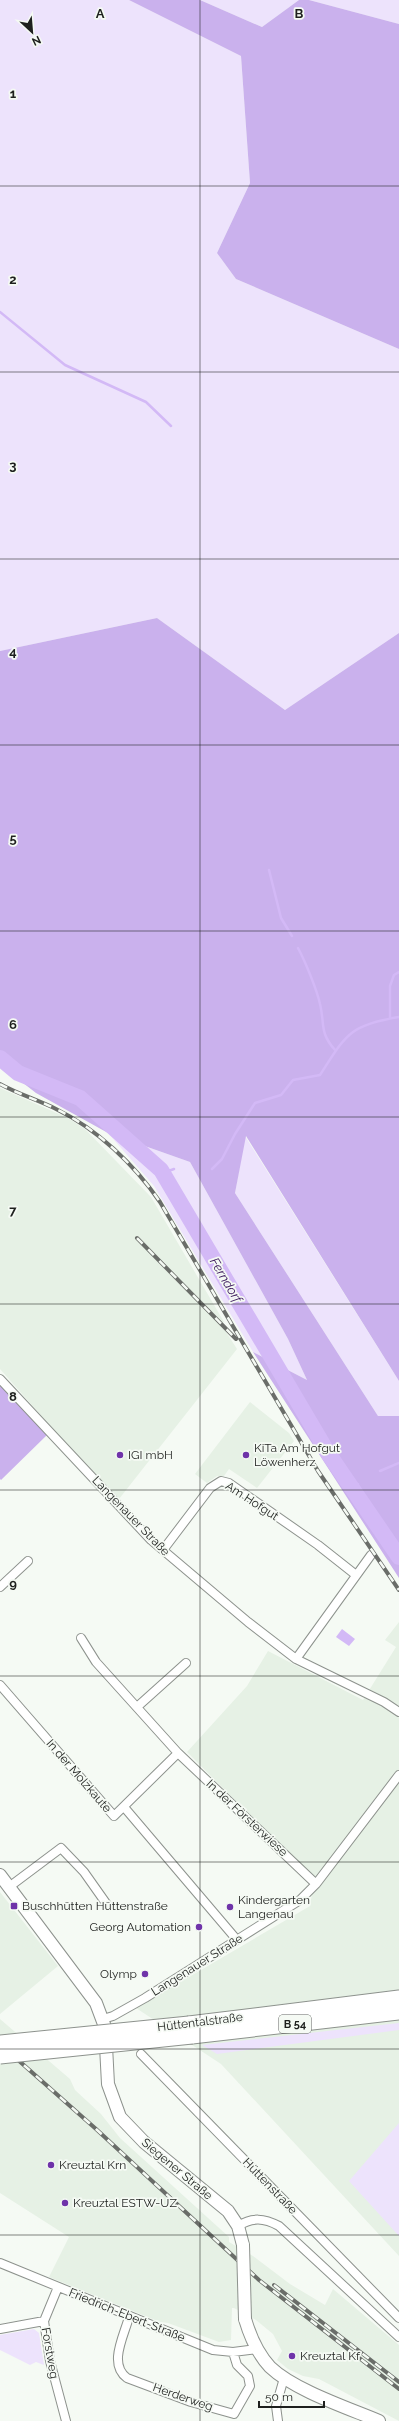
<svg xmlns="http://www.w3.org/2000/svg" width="399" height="2421" viewBox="0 0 399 2421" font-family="Raleway,sans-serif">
<rect width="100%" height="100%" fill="#f5faf4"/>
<path fill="#e6f1e5" d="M 0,1088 L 68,1118 L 85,1129 L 151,1197 L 224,1322 L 221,1324 L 237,1349 L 119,1499 L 53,1429 L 0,1369 Z
M 250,1402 L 289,1433 L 294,1441 L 257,1488 L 229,1469 L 224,1476 L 217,1476 L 207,1483 L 195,1474 Z
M 399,1622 L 399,2256 L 221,2064 L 136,2008 L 310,1906 L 314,1880 L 187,1752 L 247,1686 L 268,1651 L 363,1700 L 396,1647 L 385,1640 Z
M 0,1892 L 58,1966 L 0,2014 Z
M 0,2019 L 70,2079 L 75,2090 L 101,2114 L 120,2138 L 229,2237 L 229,2242 L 253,2256 L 290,2284 L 325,2305 L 333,2289 L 399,2345 L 399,2421 L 319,2379 L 303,2376 L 288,2369 L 277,2360 L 282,2351 L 273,2334 L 256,2320 L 234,2308 L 232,2308 L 231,2340 L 219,2342 L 168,2323 L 160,2322 L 49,2277 L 69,2237 L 0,2193 Z"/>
<path fill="#ede3fc" d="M 0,0 L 129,0 L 241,56 L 250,183 L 217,253 L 236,279 L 399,349 L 399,633 L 285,710 L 157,618 L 0,651 Z
M 200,0 L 299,0 L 262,27 Z
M 309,0 L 399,0 L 399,24 Z
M 108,1133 L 190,1162 L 288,1339 L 307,1380 L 253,1352 L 154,1186 Z
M 245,1136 L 399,1381 L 399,1416 L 378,1416 L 235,1193 Z
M 399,2023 L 399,2030 L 217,2054 L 202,2045 Z
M 399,2123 L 399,2236 L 349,2181 Z
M 34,2329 L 39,2333 L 44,2365 L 36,2362 L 30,2365 L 0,2350 L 0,2335 Z"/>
<path fill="#cab1ed" d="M 129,0 L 200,0 L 262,27 L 299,0 L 309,0 L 399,24 L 399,349 L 236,279 L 217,253 L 250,183 L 241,56 Z
M 157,618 L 285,710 L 399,633 L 399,1381 L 246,1136 L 235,1193 L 378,1416 L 399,1416 L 399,1578 L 253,1352 L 307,1380 L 288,1339 L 190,1162 L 108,1133 L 36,1093 L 0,1065 L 0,651 Z
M 0,1385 L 47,1435 L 1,1480 L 0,1479 Z"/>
<path fill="#d3b9f6" d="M 342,1629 L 355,1639 L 349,1646 L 336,1637 Z"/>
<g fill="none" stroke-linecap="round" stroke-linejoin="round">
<path stroke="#d3b9f6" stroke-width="2.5" d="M 0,312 L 65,365 L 146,402 L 171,426
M 269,870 L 281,918 L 292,936
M 298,948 C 305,961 317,990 320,1004 C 325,1024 319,1032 335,1050
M 390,1017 L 390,986 L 394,975 L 399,972
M 212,1169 L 222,1159 L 235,1134 L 255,1103 L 281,1095 L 293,1080 L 320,1075 C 346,1035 349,1025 399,1017
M 163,1173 L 174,1169
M 380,1471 L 399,1463
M 352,1488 L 358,1484"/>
<path stroke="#d3b9f6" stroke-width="16" d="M 0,1058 L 18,1073 L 80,1098 L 161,1170 L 328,1453 L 399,1557"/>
<defs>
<path id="street" d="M 0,1379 L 151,1540 L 248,1622 L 296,1659 L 384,1702 L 399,1712
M 163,1550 L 210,1488 L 221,1481 L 229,1483 L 318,1545 L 356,1575
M 0,1587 L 28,1561
M 81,1638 L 96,1662 L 178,1753 L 316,1884
M 296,1659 L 371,1555
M 0,1685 L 114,1816 L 178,1753
M 137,1707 L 186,1663
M 124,1807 L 237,1940
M 9,1887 L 61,1848 L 84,1872 L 108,1906
M 103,2019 L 113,2016 L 145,1998 L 300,1900 L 316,1884 L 399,1775
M 141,2054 L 399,2318
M 238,2226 C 252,2217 264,2218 279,2226 L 399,2337
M 0,2263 L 213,2350 L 233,2352 L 257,2349
M 58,2287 L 44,2321 L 50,2361 L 66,2421
M 129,2317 C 124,2336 108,2364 127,2378 L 191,2402 L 234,2414 L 250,2386 L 248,2376 L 237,2365 L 233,2352
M 0,2329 L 44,2321
M 278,2421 L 276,2406 L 284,2378"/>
<path id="secondary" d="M 0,1875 L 96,2003 L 105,2027 L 108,2084 L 120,2117 L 144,2142 L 228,2211 L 238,2226 L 243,2245
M 245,2319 C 250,2336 257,2353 270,2367 C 294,2390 348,2408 379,2421"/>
<path id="highway" d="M 189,2024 L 399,1998
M 192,2036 L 399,2012"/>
</defs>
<use href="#street" stroke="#8d928d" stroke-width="10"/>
<use href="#secondary" stroke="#8d928d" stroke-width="14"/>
<use href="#highway" stroke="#8d928d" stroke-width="17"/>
<use href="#street" stroke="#fff" stroke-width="8"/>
<use href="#secondary" stroke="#fff" stroke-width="12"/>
<use href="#highway" stroke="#fff" stroke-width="15"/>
<defs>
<path id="rail" d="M 0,1084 C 18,1094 38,1100 56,1109 C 97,1129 134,1164 160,1202 L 318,1471 L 399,1590
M 137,1238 L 236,1339
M 0,2044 L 96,2129 L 259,2280 L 399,2389
M 274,2285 L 399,2382"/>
</defs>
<use href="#rail" stroke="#6a6d69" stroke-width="4"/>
<use href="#rail" stroke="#f5faf4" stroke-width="2.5" stroke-dasharray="8" stroke-linecap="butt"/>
<defs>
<path id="secondary-bridge" d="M 243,2245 L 245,2319"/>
<path id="highway-bridge" d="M 0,2043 L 189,2024
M 0,2056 L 192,2036"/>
</defs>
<use href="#secondary-bridge" stroke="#8d928d" stroke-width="14" stroke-linecap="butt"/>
<use href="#highway-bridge" stroke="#8d928d" stroke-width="17" stroke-linecap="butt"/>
<use href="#secondary-bridge" stroke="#fff" stroke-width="12"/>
<use href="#highway-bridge" stroke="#fff" stroke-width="15"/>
</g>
<path fill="none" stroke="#1e201e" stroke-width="1" stroke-opacity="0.55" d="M 200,0 L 200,2421M 0,186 L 399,186M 0,372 L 399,372M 0,559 L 399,559M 0,745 L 399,745M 0,931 L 399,931M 0,1117 L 399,1117M 0,1304 L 399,1304M 0,1490 L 399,1490M 0,1676 L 399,1676M 0,1862 L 399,1862M 0,2049 L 399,2049M 0,2235 L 399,2235"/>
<g fill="#6f33a9" stroke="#f5faf4" stroke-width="1.5">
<circle cx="120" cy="1455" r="4"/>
<circle cx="246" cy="1455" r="4"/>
<rect x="10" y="1902" width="8" height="8" rx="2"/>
<circle cx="230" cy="1907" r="4"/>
<circle cx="199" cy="1927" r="4"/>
<circle cx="145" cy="1974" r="4"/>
<circle cx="51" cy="2165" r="4"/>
<circle cx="65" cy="2203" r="4"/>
<circle cx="292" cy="2356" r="4"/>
</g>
<g text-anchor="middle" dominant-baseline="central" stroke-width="3.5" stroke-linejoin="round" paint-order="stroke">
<rect fill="#f5faf4" stroke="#5e615e" stroke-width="1" x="279" y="2015" width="32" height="18" rx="3"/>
<g font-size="11" font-weight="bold" fill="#1e201e">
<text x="295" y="2024">B 54</text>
</g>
<g font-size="12" fill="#1e201e" stroke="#f5faf4" text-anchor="start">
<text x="254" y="1448">KiTa Am Hofgut<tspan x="254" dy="14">Löwenherz</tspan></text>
<text x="128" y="1455">IGI mbH</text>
<text x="238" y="1900">Kindergarten<tspan x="238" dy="14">Langenau</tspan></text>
<text x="22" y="1906">Buschhütten Hüttenstraße</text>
<text x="191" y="1927" text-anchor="end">Georg Automation</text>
<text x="137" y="1974" text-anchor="end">Olymp</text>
<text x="59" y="2165">Kreuztal Krn</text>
<text x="73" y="2203">Kreuztal ESTW-UZ</text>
<text x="300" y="2356">Kreuztal Kf</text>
</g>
<g font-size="12" fill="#1e201e" stroke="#f5faf4">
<text transform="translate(252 1501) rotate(33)">Am Hofgut</text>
<text transform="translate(131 1516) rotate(46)">Langenauer Straße</text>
<text transform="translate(79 1776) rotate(49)">In der Molzkaute</text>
<text transform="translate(247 1818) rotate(43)">In der Försterwiese</text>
<text transform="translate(197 1965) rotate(-32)">Langenauer Straße</text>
<text transform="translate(200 2022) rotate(-7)">Hüttentalstraße</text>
<text transform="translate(177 2169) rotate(40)">Siegener Straße</text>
<text transform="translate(270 2186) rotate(46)">Hüttenstraße</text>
<text transform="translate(127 2315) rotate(22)">Friedrich-Ebert-Straße</text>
<text transform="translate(50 2353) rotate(80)">Forstweg</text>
<text transform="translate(183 2397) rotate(19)">Herderweg</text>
</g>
<g font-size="13" font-style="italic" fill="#3a165c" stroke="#f5faf4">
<text transform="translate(226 1280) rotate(59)">Ferndorf</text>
</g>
</g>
<g font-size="13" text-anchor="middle" font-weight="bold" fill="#1e201e" stroke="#f5faf4" stroke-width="3.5" stroke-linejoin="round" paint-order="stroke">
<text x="100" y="18">A</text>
<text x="299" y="18">B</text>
<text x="13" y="98">1</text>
<text x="13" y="284">2</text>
<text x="13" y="470">3</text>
<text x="13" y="656">4</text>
<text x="13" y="843">5</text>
<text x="13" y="1029">6</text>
<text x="13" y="1215">7</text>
<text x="13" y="1401">8</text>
<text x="13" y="1588">9</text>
</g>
<g transform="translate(32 32) rotate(154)" stroke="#f5faf4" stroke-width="3" paint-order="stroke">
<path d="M0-3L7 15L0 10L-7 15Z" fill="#1e201e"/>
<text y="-6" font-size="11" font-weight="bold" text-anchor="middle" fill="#1e201e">N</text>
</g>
<path d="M259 2401v6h65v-6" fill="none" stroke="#1e201e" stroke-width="2"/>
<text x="265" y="2401" font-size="12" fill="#1e201e" stroke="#f5faf4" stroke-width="3" paint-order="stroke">50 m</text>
</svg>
